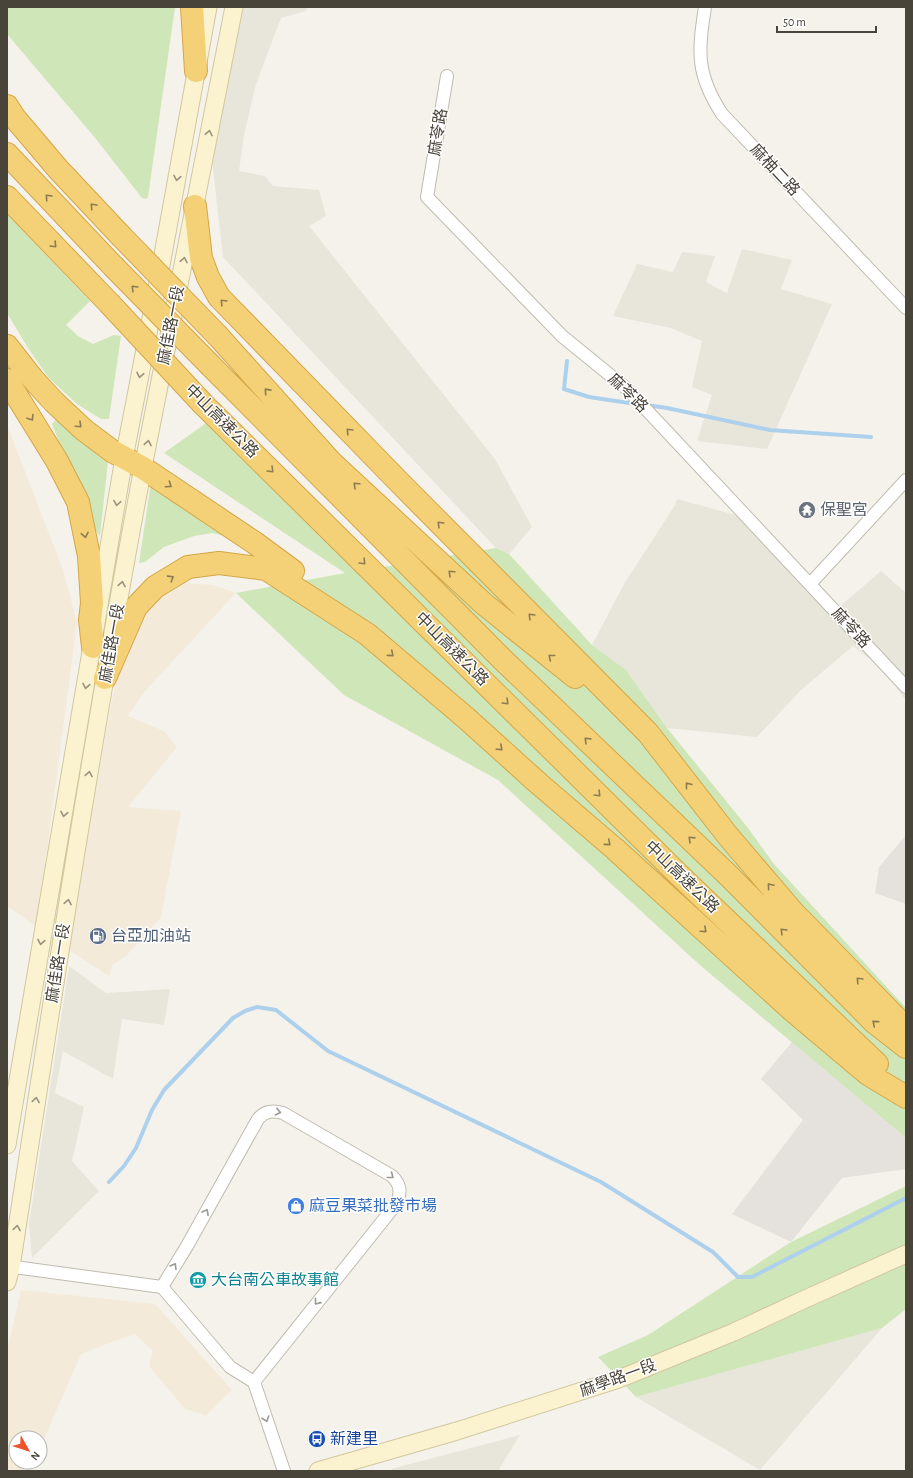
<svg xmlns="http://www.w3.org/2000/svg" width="913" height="1478" viewBox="0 0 913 1478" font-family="'Alegreya Sans','Noto Sans TC',sans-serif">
<rect width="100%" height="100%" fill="#f5f2ec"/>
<path fill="#e8e5da" d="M 230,7 L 308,7 L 306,11 L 281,18 L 256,84 L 244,135 L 239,171 L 265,176 L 273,186 L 319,190 L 326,216 L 309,226 L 495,459 L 532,527 L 509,554 L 496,548 L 223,257 L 208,124 Z
M 742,249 L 792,260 L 781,289 L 832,304 L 767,449 L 697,441 L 712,395 L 692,387 L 702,341 L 671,328 L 613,316 L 637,264 L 673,272 L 682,252 L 715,256 L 706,282 L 727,293 Z
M 677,499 L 761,522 L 763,528 L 792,575 L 839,607 L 881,571 L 906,593 L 906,698 L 903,697 L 887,672 L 853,646 L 800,691 L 757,737 L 667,728 L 626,670 L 592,645 L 624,584 L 675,505 Z
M 69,966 L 106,993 L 170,989 L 164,1025 L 122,1019 L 113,1079 L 63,1051 L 55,1093 L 84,1107 L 72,1161 L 99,1191 L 32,1258 L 29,1224 Z
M 882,1328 L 760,1470 L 636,1397 Z
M 520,1435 L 498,1471 L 393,1471 L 391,1469 Z"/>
<path fill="#f4ead9" d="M 7,425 L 63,570 L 77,622 L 37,927 L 7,906 Z
M 184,583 L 213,585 L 236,593 L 144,692 L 128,716 L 164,731 L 177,747 L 128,807 L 181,811 L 161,917 L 126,956 L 112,965 L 109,976 L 66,948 L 113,695 L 122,651 L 146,608 L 163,590 Z
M 21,1290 L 155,1304 L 232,1390 L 206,1416 L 184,1408 L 149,1366 L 153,1351 L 135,1334 L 117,1340 L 81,1354 L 40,1448 L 40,1438 L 16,1438 L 16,1462 L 34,1462 L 30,1471 L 7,1471 L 7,1351 Z"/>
<path fill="#e5e2dd" d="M 906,835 L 906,904 L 875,893 L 879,867 Z
M 792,1042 L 906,1138 L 906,1169 L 842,1178 L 791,1242 L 732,1214 L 803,1120 L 761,1079 Z"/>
<path fill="#cfe6b8" d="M 7,7 L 175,7 L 148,197 L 146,199 L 142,198 L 96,139 L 7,34 Z
M 7,214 L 90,301 L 66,325 L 78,336 L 93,344 L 114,335 L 121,336 L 109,419 L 101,419 L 77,404 L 48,377 L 28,348 L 7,313 Z
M 58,417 L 110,443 L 100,536 L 93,527 L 52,424 Z
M 209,421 L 360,571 L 496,548 L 509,554 L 592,645 L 626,670 L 667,728 L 748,828 L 774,864 L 906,1008 L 906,1138 L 701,966 L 498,780 L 344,695 L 236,593 L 345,573 L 164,453 Z
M 153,469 L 230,537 L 212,533 L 194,536 L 164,547 L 145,562 L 139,563 Z
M 906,1186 L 906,1309 L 882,1328 L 636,1397 L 598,1357 L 648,1335 L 791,1242 Z"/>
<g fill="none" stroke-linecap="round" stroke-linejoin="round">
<path stroke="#add0ec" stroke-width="4" d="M 567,361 L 564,389 L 589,397 L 636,404
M 646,405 L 667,408 L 770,430 L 871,437
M 109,1182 L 124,1166 L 136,1148 L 152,1110 L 164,1090 L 233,1018 L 245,1011 L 257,1007 L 276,1010 L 328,1051 L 601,1182 L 713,1252 L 738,1277 L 752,1277 L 906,1198"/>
<defs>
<path id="minor" d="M 705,7 C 698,52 696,74 722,114 L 906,308
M 447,76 L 427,197 L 562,336 L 627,389 L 906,687
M 810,584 L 906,480
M 7,1266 L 162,1287 L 230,1367 L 254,1382 L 284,1471
M 162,1287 L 187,1246 L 258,1119 C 265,1111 272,1110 283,1113 L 392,1176 C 401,1185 401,1192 397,1203 L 254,1382"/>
<path id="secondary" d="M 7,1145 L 124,458 L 158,282 L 208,7
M 7,1282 L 11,1267 C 52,1000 93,733 143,467 C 172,314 205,161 234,7
M 318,1471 L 457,1431 L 619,1379 L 734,1332 L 803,1300 L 906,1254"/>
<path id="motorway" d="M 192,7 L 196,71
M 7,106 L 14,117 L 58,169 L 120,235
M 7,154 L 113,266
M 7,197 L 109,303
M 195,206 L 201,258 L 208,277 L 219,297 L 400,483 L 648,733 L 728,836 L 792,911 L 906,1028
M 218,336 L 331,462 L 484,604 L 575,677
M 7,346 L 32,378 L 54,402 L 84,430 L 112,451 L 143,468 L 255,543 L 293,571
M 211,366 L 502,659 L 730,877 L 874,1022 L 906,1047
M 7,380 L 57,461 L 78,502 L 89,556 L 92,603 L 90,620 L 93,647
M 203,404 L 677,873 L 877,1064
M 105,678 L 136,607 L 155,587 L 188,567 L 219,563 L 266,569 L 367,634 L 466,718 L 538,783 L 615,849 L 792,1010 L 868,1074 L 906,1097"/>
</defs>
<use href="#minor" stroke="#c0bbaf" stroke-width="14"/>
<use href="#secondary" stroke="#d1c79e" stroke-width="19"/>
<use href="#motorway" stroke="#d4a647" stroke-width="24"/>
<use href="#minor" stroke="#fff" stroke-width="12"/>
<use href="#secondary" stroke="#fbf3cf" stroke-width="17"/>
<use href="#motorway" stroke="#f4d177" stroke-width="22"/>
<defs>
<path id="motorway-bridge" d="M 120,235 L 218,336
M 113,266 L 211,366
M 109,303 L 203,404"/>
</defs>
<use href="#motorway-bridge" stroke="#d4a647" stroke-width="24" stroke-linecap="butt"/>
<use href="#motorway-bridge" stroke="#f4d177" stroke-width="22"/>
</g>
<defs><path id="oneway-chevron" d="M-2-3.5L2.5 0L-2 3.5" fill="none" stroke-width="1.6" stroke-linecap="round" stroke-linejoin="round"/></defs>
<g stroke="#99937d">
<use href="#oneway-chevron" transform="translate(209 133) rotate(-79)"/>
<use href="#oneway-chevron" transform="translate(177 178) rotate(100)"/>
<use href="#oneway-chevron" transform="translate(184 260) rotate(-79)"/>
<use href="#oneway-chevron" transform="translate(140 375) rotate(101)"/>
<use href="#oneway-chevron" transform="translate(148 443) rotate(-79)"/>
<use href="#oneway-chevron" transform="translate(117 503) rotate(99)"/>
<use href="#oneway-chevron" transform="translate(122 584) rotate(-80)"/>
<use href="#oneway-chevron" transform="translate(86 686) rotate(100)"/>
<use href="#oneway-chevron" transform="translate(89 774) rotate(-80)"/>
<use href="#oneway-chevron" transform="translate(64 814) rotate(100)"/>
<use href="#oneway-chevron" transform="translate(68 902) rotate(-80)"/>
<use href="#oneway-chevron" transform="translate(41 942) rotate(100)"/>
<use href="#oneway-chevron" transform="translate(36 1100) rotate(-81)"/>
<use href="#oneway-chevron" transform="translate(17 1228) rotate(-81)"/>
</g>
<g stroke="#8d7c52">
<use href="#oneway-chevron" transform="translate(48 197) rotate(-133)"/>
<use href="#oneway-chevron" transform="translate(93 206) rotate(-133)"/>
<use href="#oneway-chevron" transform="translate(54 245) rotate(46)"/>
<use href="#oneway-chevron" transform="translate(134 288) rotate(-135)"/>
<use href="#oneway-chevron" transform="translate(223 302) rotate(-134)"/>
<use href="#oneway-chevron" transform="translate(267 391) rotate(-132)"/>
<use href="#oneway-chevron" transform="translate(31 418) rotate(58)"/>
<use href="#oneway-chevron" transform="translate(79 425) rotate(43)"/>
<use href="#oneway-chevron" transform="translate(349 431) rotate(-134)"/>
<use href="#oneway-chevron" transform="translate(271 470) rotate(45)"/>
<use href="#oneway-chevron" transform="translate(169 485) rotate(34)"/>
<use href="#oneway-chevron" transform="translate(356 485) rotate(-137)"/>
<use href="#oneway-chevron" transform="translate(440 524) rotate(-135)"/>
<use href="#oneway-chevron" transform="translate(85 535) rotate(79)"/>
<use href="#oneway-chevron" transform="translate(363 562) rotate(45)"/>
<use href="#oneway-chevron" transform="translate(451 573) rotate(-137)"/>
<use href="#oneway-chevron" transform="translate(171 578) rotate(-32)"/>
<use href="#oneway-chevron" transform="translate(531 616) rotate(-135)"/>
<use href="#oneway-chevron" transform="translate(391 654) rotate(40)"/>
<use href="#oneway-chevron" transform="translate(551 657) rotate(-141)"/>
<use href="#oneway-chevron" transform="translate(506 702) rotate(45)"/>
<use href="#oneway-chevron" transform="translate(587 740) rotate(-136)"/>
<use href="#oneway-chevron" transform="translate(500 748) rotate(42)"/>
<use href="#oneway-chevron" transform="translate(688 785) rotate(-128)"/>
<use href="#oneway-chevron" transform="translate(598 794) rotate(45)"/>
<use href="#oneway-chevron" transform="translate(691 839) rotate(-136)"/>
<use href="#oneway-chevron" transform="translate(608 843) rotate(41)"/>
<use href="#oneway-chevron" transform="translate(770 886) rotate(-130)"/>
<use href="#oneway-chevron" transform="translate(704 930) rotate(42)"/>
<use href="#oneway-chevron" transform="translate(783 931) rotate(-135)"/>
<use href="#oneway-chevron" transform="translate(859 980) rotate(-134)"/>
<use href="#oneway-chevron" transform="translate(875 1023) rotate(-140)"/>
</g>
<g stroke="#9b9893">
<use href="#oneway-chevron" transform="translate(278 1112) rotate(13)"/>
<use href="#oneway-chevron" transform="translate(391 1176) rotate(38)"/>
<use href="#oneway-chevron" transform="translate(206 1212) rotate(-61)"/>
<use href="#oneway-chevron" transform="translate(174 1266) rotate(-59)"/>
<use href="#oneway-chevron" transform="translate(317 1302) rotate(129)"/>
<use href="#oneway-chevron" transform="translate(266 1419) rotate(71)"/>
</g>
<defs>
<symbol id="temple-disc" viewBox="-11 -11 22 22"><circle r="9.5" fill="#6b7280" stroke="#fff"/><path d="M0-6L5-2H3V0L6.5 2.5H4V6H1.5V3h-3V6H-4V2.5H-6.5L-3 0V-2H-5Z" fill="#fff"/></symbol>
<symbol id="fuel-disc" viewBox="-11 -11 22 22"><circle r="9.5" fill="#5c6f8a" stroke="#fff"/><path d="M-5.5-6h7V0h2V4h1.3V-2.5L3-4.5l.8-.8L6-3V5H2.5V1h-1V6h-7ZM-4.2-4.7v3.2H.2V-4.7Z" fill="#fff"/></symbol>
<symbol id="shop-disc" viewBox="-11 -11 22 22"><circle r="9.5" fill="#3f7fe0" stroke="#fff"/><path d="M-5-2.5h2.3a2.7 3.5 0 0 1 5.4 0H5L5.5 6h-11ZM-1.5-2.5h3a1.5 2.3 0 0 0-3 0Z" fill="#fff"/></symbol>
<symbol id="museum-disc" viewBox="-11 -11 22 22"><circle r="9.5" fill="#0f9aa8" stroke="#fff"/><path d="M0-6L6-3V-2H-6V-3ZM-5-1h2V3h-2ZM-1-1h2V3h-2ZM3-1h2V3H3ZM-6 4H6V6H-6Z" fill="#fff"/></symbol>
<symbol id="bus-disc" viewBox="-11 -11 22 22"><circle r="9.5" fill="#1a4fb4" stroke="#fff"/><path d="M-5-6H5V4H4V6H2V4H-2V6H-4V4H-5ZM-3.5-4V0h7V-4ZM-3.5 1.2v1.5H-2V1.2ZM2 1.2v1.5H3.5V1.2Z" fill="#fff"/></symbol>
</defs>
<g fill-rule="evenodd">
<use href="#temple-disc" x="797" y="500" width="20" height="20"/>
<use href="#fuel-disc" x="88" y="926" width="20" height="20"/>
<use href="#shop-disc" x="286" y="1196" width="20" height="20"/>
<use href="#museum-disc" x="188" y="1270" width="20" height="20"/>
<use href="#bus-disc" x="307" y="1429" width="20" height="20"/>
</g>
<g text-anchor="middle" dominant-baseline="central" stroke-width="3" stroke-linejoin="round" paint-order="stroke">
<g font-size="16" fill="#49443a" stroke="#fff">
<text transform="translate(438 132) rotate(-81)">麻苓路</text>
<text transform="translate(775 170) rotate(47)">麻柚二路</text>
<text transform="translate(171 325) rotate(-79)">麻佳路一段</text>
<text transform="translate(628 393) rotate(44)">麻苓路</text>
<text transform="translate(222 421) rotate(45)">中山高速公路</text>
<text transform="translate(851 628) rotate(47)">麻苓路</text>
<text transform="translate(112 643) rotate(-80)">麻佳路一段</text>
<text transform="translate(452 649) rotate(45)">中山高速公路</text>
<text transform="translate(682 877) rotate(44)">中山高速公路</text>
<text transform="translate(58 963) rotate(-81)">麻佳路一段</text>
<text transform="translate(618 1378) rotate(-20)">麻學路一段</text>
</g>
<g font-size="16" fill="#5b616d" stroke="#fff" text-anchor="start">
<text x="820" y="510">保聖宮</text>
</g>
<g font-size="16" fill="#4e5e75" stroke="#fff" text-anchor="start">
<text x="111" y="936">台亞加油站</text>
</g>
<g font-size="16" fill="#366cbe" stroke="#fff" text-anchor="start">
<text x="309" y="1206">麻豆果菜批發市場</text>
</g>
<g font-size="16" fill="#0d838f" stroke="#fff" text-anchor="start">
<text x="211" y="1280">大台南公車故事館</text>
</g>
<g font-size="16" fill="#164399" stroke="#fff" text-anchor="start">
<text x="330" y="1439">新建里</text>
</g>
</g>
<rect width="913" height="1478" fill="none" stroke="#49443a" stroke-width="16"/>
<g transform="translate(28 1450) rotate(129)"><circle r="19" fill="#ffffff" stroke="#b6b4b0"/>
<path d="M0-3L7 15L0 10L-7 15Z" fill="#ec522c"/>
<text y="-6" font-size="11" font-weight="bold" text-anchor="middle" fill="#49443a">N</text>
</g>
<path d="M777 26v6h99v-6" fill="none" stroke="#49443a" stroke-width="2"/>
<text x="783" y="26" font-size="12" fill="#49443a" stroke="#ffffff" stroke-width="3" paint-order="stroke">50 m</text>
</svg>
